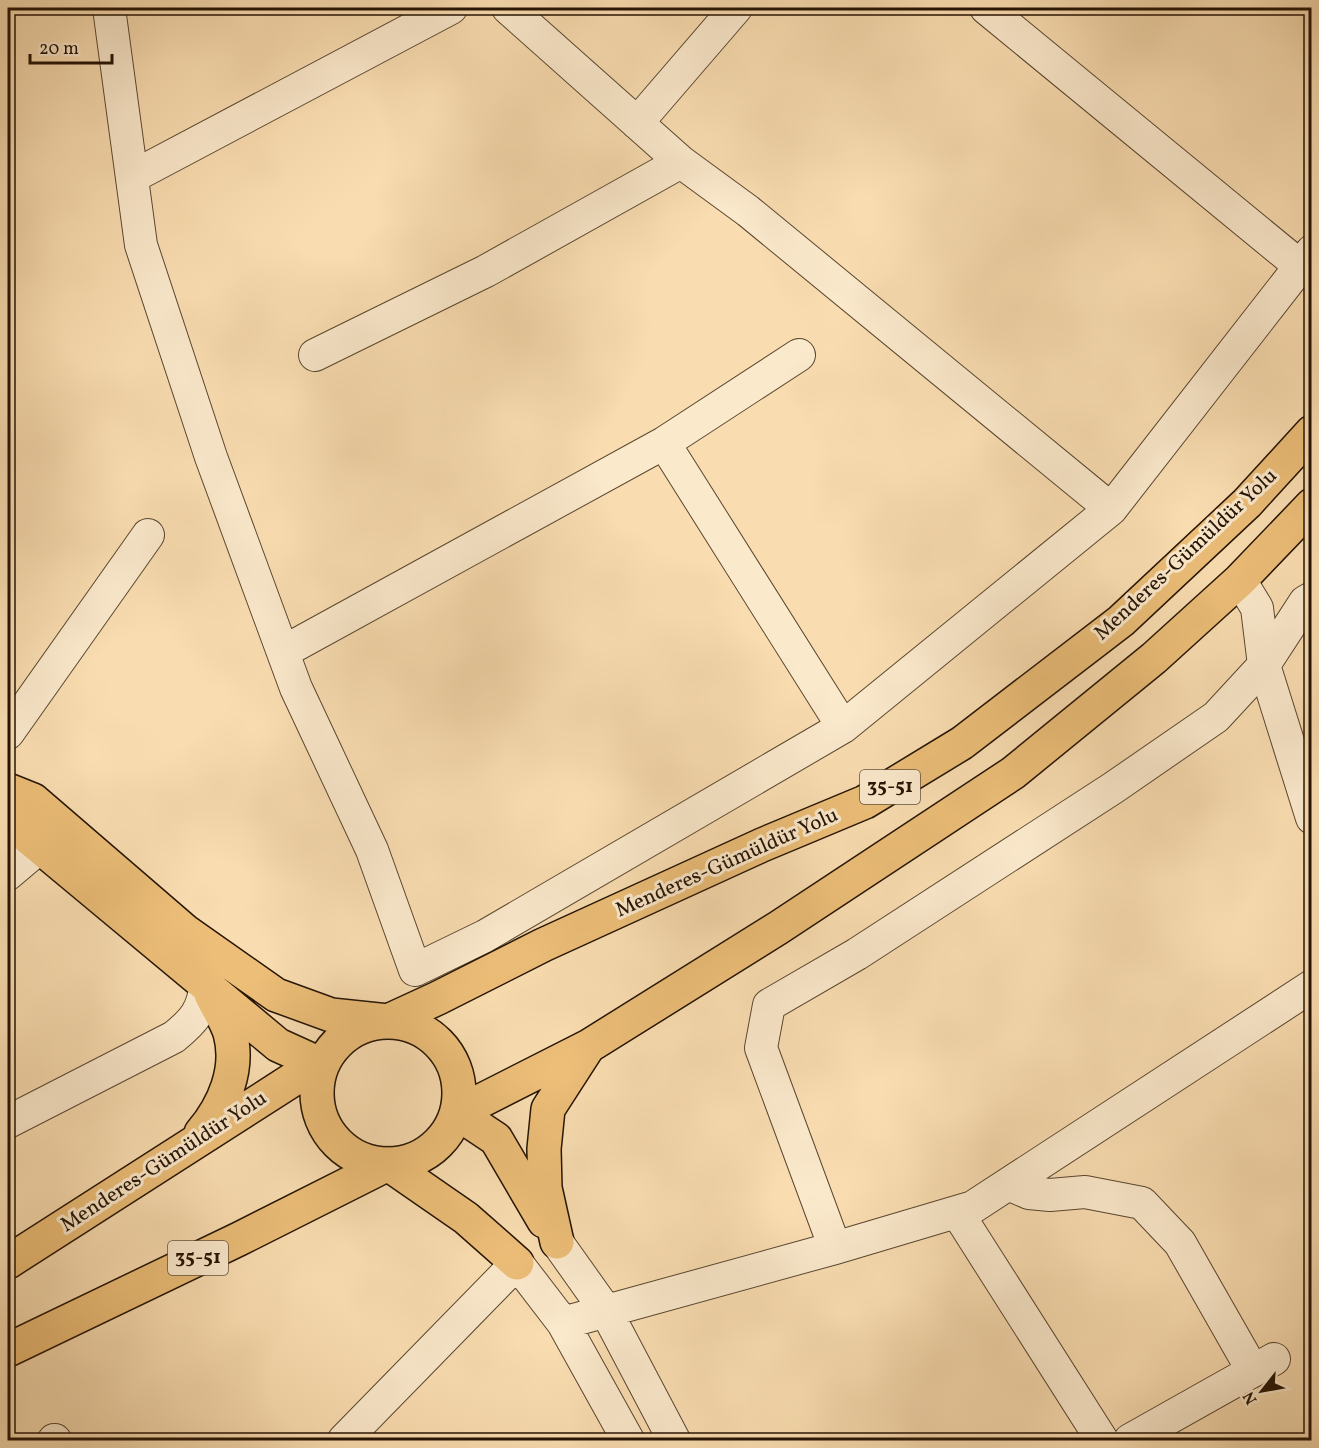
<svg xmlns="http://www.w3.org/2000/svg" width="1319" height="1448" viewBox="0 0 1319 1448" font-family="Vollkorn,serif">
<rect width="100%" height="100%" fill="#f9ddb1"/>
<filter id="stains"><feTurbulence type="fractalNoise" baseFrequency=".00333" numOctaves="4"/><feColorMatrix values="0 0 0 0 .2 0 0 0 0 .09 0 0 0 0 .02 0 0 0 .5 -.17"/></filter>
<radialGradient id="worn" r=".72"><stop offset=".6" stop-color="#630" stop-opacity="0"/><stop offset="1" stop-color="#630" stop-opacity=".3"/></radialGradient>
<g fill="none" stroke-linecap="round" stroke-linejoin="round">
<defs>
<path id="minor" d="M 109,8 L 141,245 L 211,457 L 296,688 L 372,850 L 415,970 L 485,936 L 843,727 L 1111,509 L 1312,251
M 508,8 L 681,162 L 748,211 L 1111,509
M 986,8 L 1300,266
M 637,123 L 736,8
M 132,177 L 451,8
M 315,355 L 486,271 L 681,162
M 664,443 L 843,727
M 1240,580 L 1257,608 L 1264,665 L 1312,818
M 283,652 L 664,443 L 799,355
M 8,733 L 148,535
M 8,874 L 40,847
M 8,1122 L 174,1037 C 195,1020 202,1011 206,985
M 1008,1184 L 1029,1193 L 1050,1195 L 1085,1192 L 1142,1203 L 1180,1243 L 1253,1371
M 957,1212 L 1102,1440
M 557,1242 L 606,1311 L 674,1440
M 835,1248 L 761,1048 L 769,1005 L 857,954 L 1113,788 L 1216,717 L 1264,665 L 1305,602 L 1312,598
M 563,1323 L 835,1248 L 973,1207 L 1312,986
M 54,1440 L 55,1440
M 344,1440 L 517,1263 L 563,1323 L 628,1440
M 1130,1440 L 1274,1359"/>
<path id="major" d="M 8,790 L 33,800 L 185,931 L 276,995 L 331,1015 L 388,1021 L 438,998 L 543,945 L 762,845 L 865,802 L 962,743 L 1121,621 L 1247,503 L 1312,432
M 8,817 L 16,827 L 278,1045 L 322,1065
M317 1093a71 71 0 1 1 142 0a71 71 0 1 1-142 0Z
M 457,1113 L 589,1046 L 778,928 L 1013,773 L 1154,658 L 1240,580 L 1312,505
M 457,1113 L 496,1139 L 544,1221
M 201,1133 C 224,1106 240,1069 230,1033 C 226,1020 217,1007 211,994
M 557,1242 L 545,1188 L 544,1149 L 548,1109 L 588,1047
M 8,1262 L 292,1080 L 322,1065
M 8,1350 L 239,1239 L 388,1164 L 466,1218 L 517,1263"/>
</defs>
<use href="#minor" stroke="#59462f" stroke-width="34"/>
<use href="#major" stroke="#241304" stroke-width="36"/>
<use href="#minor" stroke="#fbe9cc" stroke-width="32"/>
<use href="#major" stroke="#ecbe78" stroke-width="33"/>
</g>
<g text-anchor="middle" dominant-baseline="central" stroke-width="6" stroke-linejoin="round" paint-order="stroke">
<g fill="#fbe9cc" stroke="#645340" stroke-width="1.5">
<rect x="860" y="770" width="60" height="34" rx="4.5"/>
<rect x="168" y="1241" width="60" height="34" rx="4.5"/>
</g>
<g font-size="20" font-weight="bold" fill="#241304">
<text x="890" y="787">35-51</text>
<text x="198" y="1258">35-51</text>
</g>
<g font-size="21" fill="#241304" stroke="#fbe9cc">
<text transform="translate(1186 555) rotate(-43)">Menderes-Gümüldür Yolu</text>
<text transform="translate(727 863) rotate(-24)">Menderes-Gümüldür Yolu</text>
<text transform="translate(164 1162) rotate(-33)">Menderes-Gümüldür Yolu</text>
</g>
</g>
<rect width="1319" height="1448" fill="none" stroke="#f9ddb1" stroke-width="30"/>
<rect x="9" y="9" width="1301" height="1430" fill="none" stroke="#241304" stroke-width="3"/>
<rect x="15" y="15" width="1289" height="1418" fill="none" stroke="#241304" stroke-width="1.5"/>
<g transform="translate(1262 1391) rotate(239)" stroke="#fbe9cc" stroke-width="4.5" paint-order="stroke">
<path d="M0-4.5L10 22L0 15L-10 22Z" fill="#241304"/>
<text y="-9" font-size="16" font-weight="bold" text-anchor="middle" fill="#241304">N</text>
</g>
<path d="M30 54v9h82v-9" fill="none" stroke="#241304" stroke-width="3"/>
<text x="39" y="54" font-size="18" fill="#241304" stroke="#fbe9cc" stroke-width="4.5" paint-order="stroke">20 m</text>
<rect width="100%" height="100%" filter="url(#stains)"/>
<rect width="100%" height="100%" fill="url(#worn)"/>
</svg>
